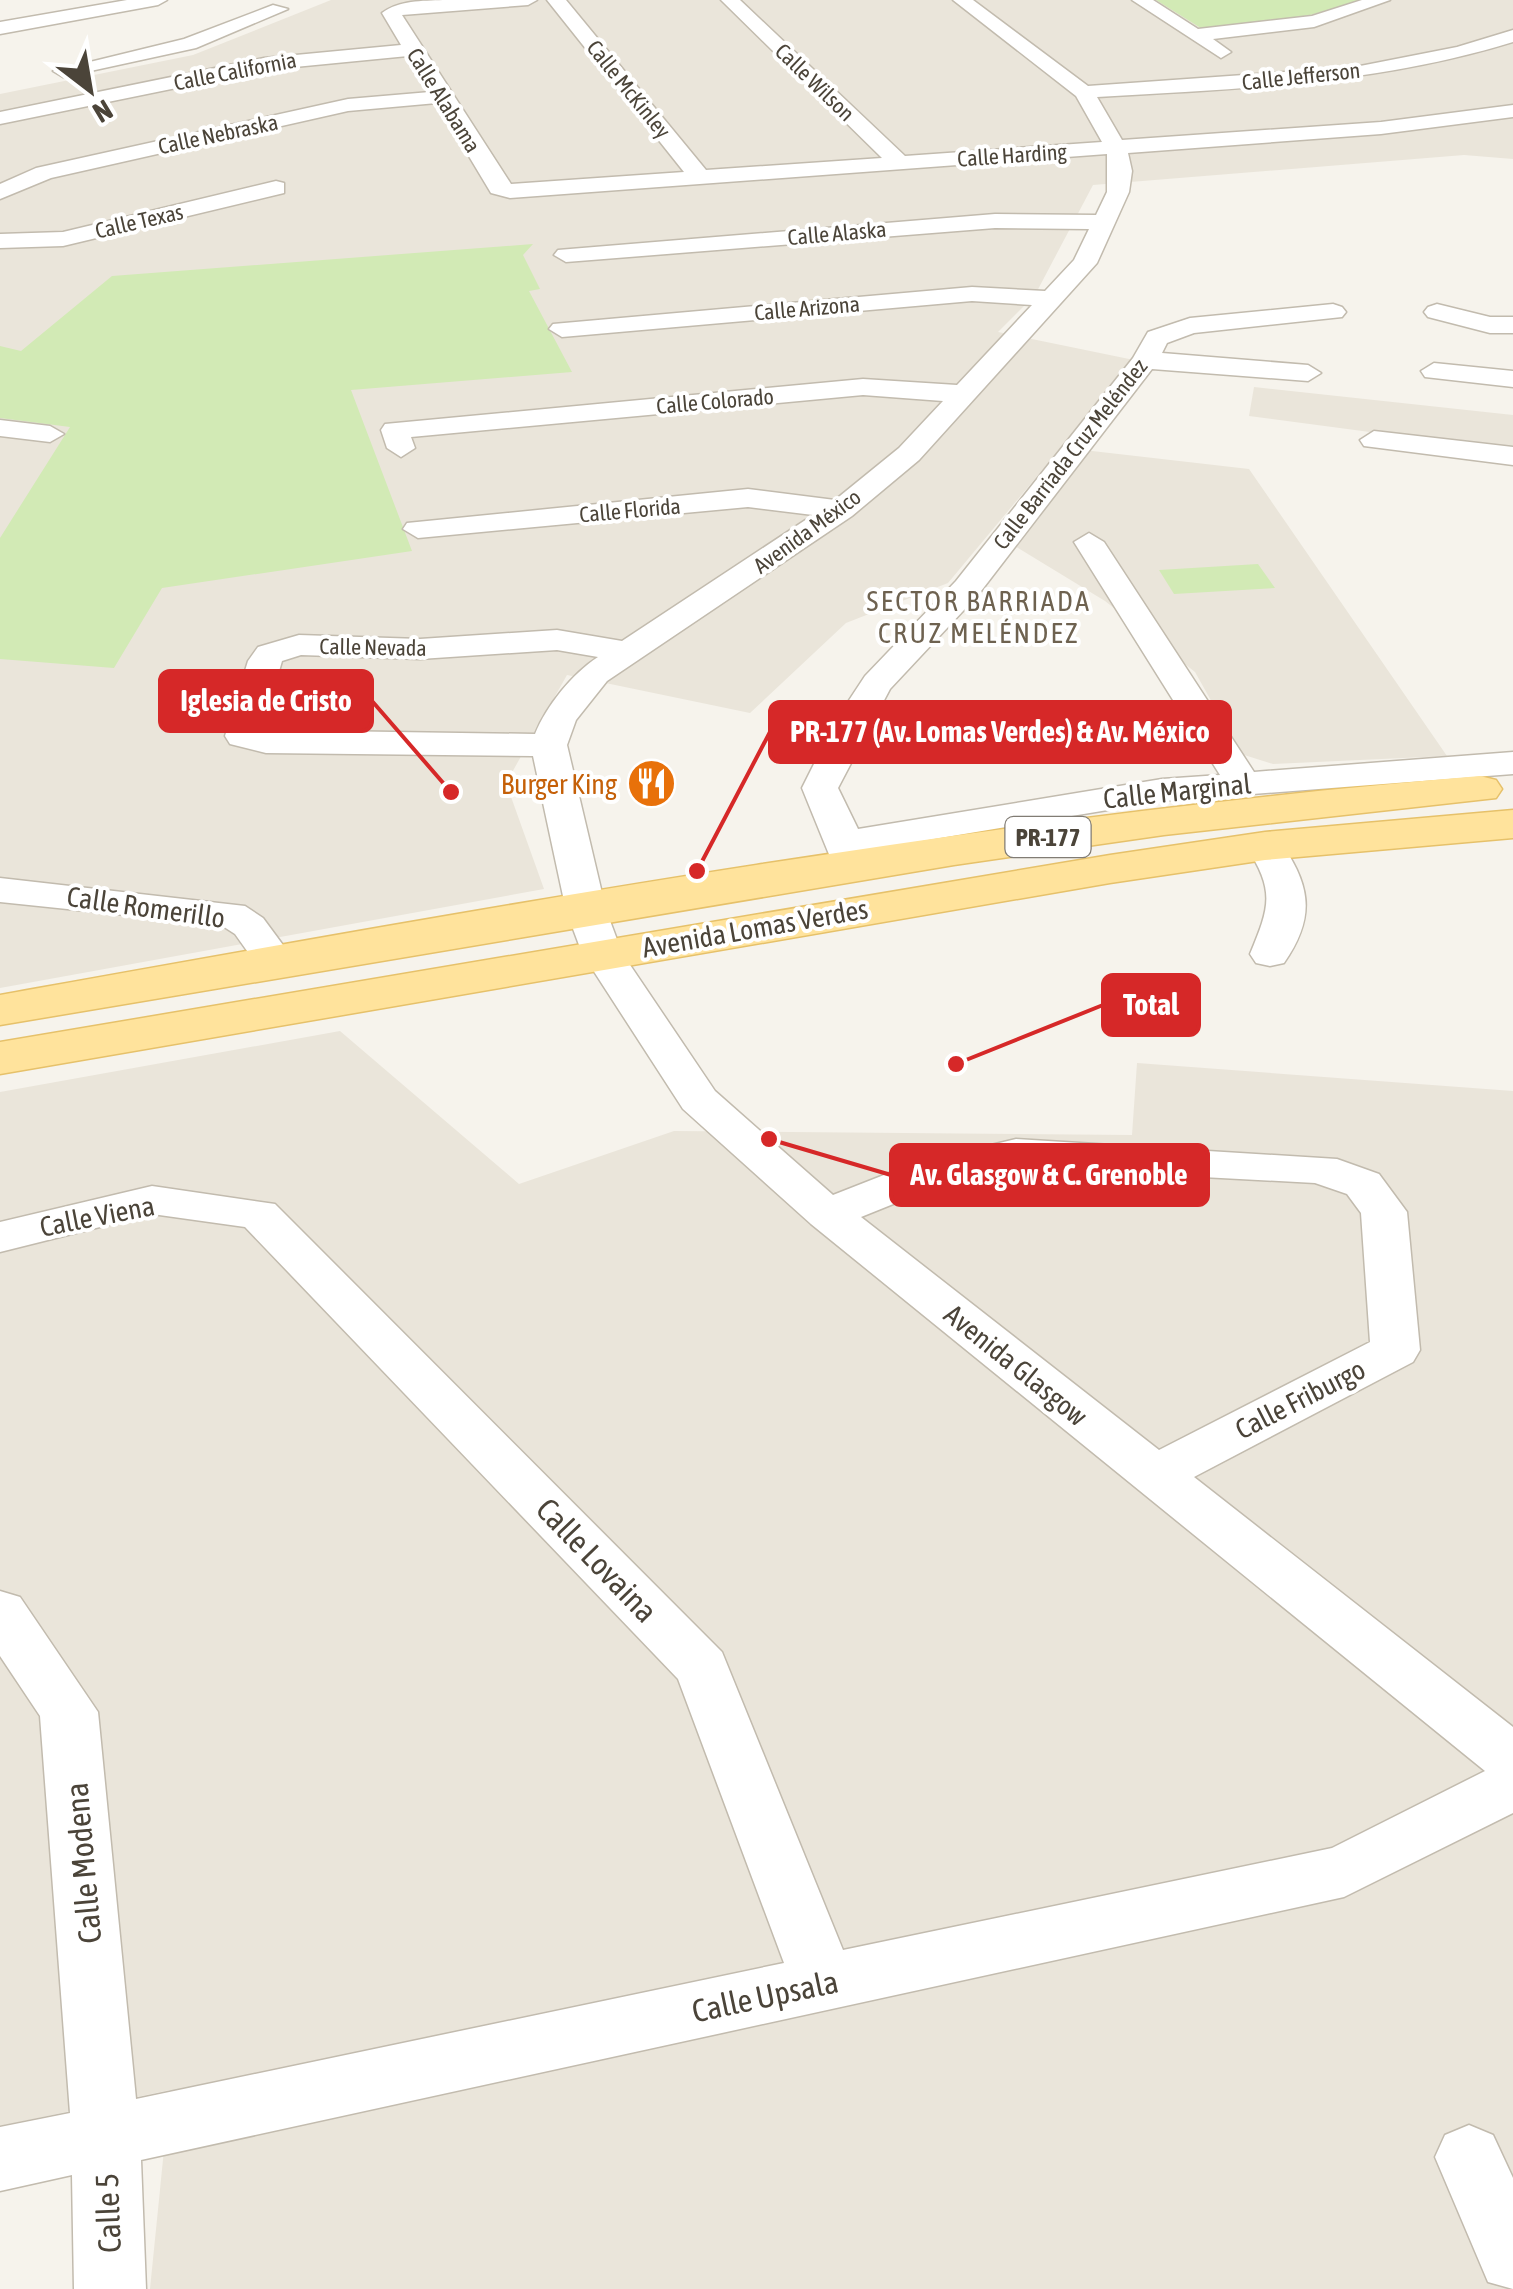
<svg xmlns="http://www.w3.org/2000/svg" width="1513" height="2289" viewBox="0 0 1513 2289" font-family="'Asap Condensed',sans-serif">
<rect width="100%" height="100%" fill="#f6f3ec"/>
<path fill="#eae5da" d="M 331,0 L 1513,0 L 1513,159 L 1464,155 L 1093,185 L 1035,295 L 998,332 L 1134,360 L 948,583 L 846,623 L 750,713 L 567,675 L 506,783 L 544,889 L 0,988 L 0,94 L 193,55 Z
M 1254,387 L 1513,415 L 1513,451 L 1249,416 Z
M 1066,448 L 1249,469 L 1447,756 L 1273,764 L 1241,754 L 1195,672 L 1105,601 L 1005,540 Z
M 340,1031 L 519,1184 L 674,1131 L 1132,1135 L 1137,1063 L 1513,1091 L 1513,2289 L 150,2289 L 170,2090 L 0,2126 L 0,1092 Z"/>
<path fill="#d2eab5" d="M 1156,0 L 1363,0 L 1310,15 L 1204,30 Z
M 533,244 L 523,255 L 540,289 L 529,291 L 572,372 L 351,390 L 412,551 L 162,588 L 114,668 L 0,659 L 0,538 L 70,427 L 0,418 L 0,346 L 21,351 L 112,276 Z
M 1258,564 L 1275,588 L 1174,594 L 1159,570 Z"/>
<g fill="none" stroke-linecap="round" stroke-linejoin="round">
<defs>
<path id="street" d="M 127,0 L 167,0 L 158,5 L 0,34 L 0,22 Z
M 443,0 L 537,0 L 528,5 L 402,15 L 511,184 L 684,172 L 547,0 L 566,0 L 706,170 L 882,158 L 721,0 L 740,0 L 905,156 L 1102,142 L 1076,96 L 953,0 L 973,0 L 1088,86 L 1355,67 L 1457,47 L 1513,30 L 1513,42 C 1377,84 1238,89 1097,97 L 1122,140 L 1381,122 L 1513,105 L 1513,117 L 1381,134 L 1128,153 L 1132,171 L 1129,192 L 1097,263 L 919,460 L 852,516 L 607,681 L 576,720 L 567,745 L 606,910 L 622,953 L 715,1091 L 833,1195 L 912,1164 L 1016,1139 L 1337,1159 L 1379,1174 L 1407,1212 L 1420,1350 L 1413,1362 L 1194,1477 L 1513,1727 L 1513,1813 L 1344,1897 L 141,2160 L 146,2289 L 74,2289 L 72,2175 L 0,2191 L 0,2127 L 70,2113 L 40,1716 L 0,1656 L 0,1591 L 20,1597 L 98,1712 L 136,2099 L 784,1963 L 678,1679 L 245,1227 L 152,1214 L 0,1252 L 0,1222 L 152,1186 L 275,1204 L 722,1652 L 843,1950 L 1332,1848 L 1485,1771 L 811,1224 L 683,1109 L 582,953 L 566,910 L 533,756 L 266,753 L 230,744 L 225,736 L 248,661 L 258,647 L 299,635 L 420,639 L 557,630 L 622,641 L 813,515 L 748,507 L 418,538 L 403,529 L 407,523 L 748,489 L 835,500 L 899,448 L 943,401 L 863,395 L 411,437 L 415,448 L 401,457 L 387,448 L 381,430 L 385,424 L 863,379 L 957,385 L 1032,305 L 972,301 L 562,337 L 549,329 L 553,324 L 972,287 L 1045,291 L 1074,260 L 1089,229 L 995,228 L 566,262 L 554,255 L 558,250 L 995,214 L 1096,215 L 1107,192 L 1107,154 L 510,198 L 491,193 L 437,103 L 348,111 L 51,178 L 0,199 L 0,184 L 36,168 L 348,99 L 430,92 L 408,56 L 264,70 L 0,124 L 0,112 L 264,58 L 401,45 L 382,13 C 399,0 422,1 443,0 ZM 557,650 L 598,657 C 572,674 547,705 535,734 L 262,730 L 282,661 L 301,655 L 420,659 ZM 1016,1167 L 1315,1183 L 1347,1194 L 1361,1213 L 1370,1342 L 1159,1450 L 861,1217 L 943,1184 Z
M 1132,0 L 1153,0 L 1198,29 L 1312,16 L 1362,0 L 1390,0 L 1314,27 L 1213,39 L 1231,52 L 1221,58 Z
M 273,5 L 288,9 L 196,48 L 63,77 L 53,71 L 184,39 Z
M 276,181 L 284,183 L 284,193 L 63,246 L 0,248 L 0,234 L 63,232 Z
M 1333,304 L 1342,307 L 1346,312 L 1342,317 L 1194,333 L 1167,343 L 1162,353 L 1308,365 L 1321,373 L 1308,381 L 1152,369 L 978,595 L 890,689 L 838,788 L 858,829 L 1162,779 L 1220,775 L 1074,542 L 1089,533 L 1104,542 L 1254,772 L 1513,752 L 1513,774 L 1162,801 L 868,850 L 870,866 L 865,874 L 837,874 L 802,788 L 836,720 L 865,676 L 956,581 L 1133,358 L 1148,332 L 1190,318 Z
M 1437,304 L 1490,317 L 1513,317 L 1513,333 L 1490,333 L 1428,317 L 1424,312 L 1428,307 Z
M 1434,363 L 1513,371 L 1513,387 L 1425,377 L 1421,371 Z
M 0,420 L 50,426 L 64,434 L 50,442 L 0,436 Z
M 1374,431 L 1513,447 L 1513,465 L 1364,446 L 1360,440 Z
M 1265,835 L 1278,838 C 1309,883 1318,914 1284,963 L 1270,966 L 1256,963 L 1250,954 C 1270,906 1275,891 1246,846 L 1252,838 Z
M 0,878 L 245,906 L 263,918 L 294,960 L 288,969 L 274,972 L 260,969 L 235,934 L 221,925 L 0,902 Z
M 1469,2125 L 1493,2135 L 1513,2178 L 1513,2289 L 1488,2282 L 1435,2157 L 1445,2135 Z"/>
<path id="primary" d="M 1480,776 L 1496,780 L 1502,789 L 1496,798 L 1164,835 L 954,865 L 0,1025 L 0,995 C 490,907 984,817 1480,776 Z
M 1513,810 L 1513,838 L 1265,860 L 1110,883 L 0,1074 L 0,1042 L 1110,855 L 1265,832 Z"/>
</defs>
<use href="#street" stroke="#c2bbae" stroke-width="3"/>
<use href="#primary" stroke="#e6c16a" stroke-width="3"/>
<use href="#street" fill="#fff" fill-rule="evenodd"/>
<use href="#primary" fill="#ffe39c" fill-rule="evenodd"/>
</g>
<defs>
<symbol id="restaurant-disc" viewBox="-11 -11 22 22"><circle r="9.5" fill="#e8710a" stroke="#fff"/><path d="M-5-6h1v4h1v-4h1v4h1v-4h1v5L-1.5 .5V6h-2V.5L-5-1ZM5-6V6H3V1.5H1.5Q1.5-4 5-6Z" fill="#fff"/></symbol>
</defs>
<g fill-rule="evenodd">
<use href="#restaurant-disc" x="624" y="756" width="55" height="55"/>
</g>
<g text-anchor="middle" dominant-baseline="central" stroke-width="8" stroke-linejoin="round" paint-order="stroke">
<g font-size="22" fill="#4b4439" stroke="#fff">
<text transform="translate(235 71) rotate(-11)">Calle California</text>
<text transform="translate(1301 76) rotate(-6)">Calle Jefferson</text>
<text transform="translate(815 82) rotate(44)">Calle Wilson</text>
<text transform="translate(629 89) rotate(51)">Calle McKinley</text>
<text transform="translate(444 100) rotate(58)">Calle Alabama</text>
<text transform="translate(218 134) rotate(-12)">Calle Nebraska</text>
<text transform="translate(1012 155) rotate(-4)">Calle Harding</text>
<text transform="translate(139 221) rotate(-13)">Calle Texas</text>
<text transform="translate(837 233) rotate(-5)">Calle Alaska</text>
<text transform="translate(807 308) rotate(-5)">Calle Arizona</text>
<text transform="translate(715 401) rotate(-5)">Calle Colorado</text>
<text transform="translate(1070 454) rotate(-52)">Calle Barriada Cruz Meléndez</text>
<text transform="translate(630 510) rotate(-5)">Calle Florida</text>
<text transform="translate(807 531) rotate(-36)">Avenida México</text>
<text transform="translate(373 647) rotate(1)">Calle Nevada</text>
</g>
<rect fill="#fff" stroke="#817c74" stroke-width="2.5" x="1005.5" y="817" width="85" height="40" rx="8"/>
<g font-size="25" font-weight="bold" fill="#4b4439">
<text x="1048" y="837">PR-177</text>
</g>
<g font-size="28" letter-spacing="2.5" fill="#6e6250" stroke="#fff">
<text x="979" y="601">SECTOR BARRIADA<tspan x="979" dy="32">CRUZ MELÉNDEZ</tspan></text>
</g>
<g font-size="28" fill="#c56008" stroke="#fff" text-anchor="end">
<text x="617" y="784">Burger King</text>
</g>
<g font-size="28" fill="#4b4439" stroke="#fff">
<text transform="translate(1177 791) rotate(-6)">Calle Marginal</text>
<text transform="translate(146 907) rotate(8)">Calle Romerillo</text>
<text transform="translate(755 928) rotate(-10)">Avenida Lomas Verdes</text>
<text transform="translate(97 1216) rotate(-11)">Calle Viena</text>
<text transform="translate(1016 1365) rotate(39)">Avenida Glasgow</text>
<text transform="translate(1300 1399) rotate(-27)">Calle Friburgo</text>
</g>
<g font-size="32" fill="#4b4439" stroke="#fff">
<text transform="translate(597 1560) rotate(46)">Calle Lovaina</text>
<text transform="translate(83 1863) rotate(-95)">Calle Modena</text>
<text transform="translate(765 1996) rotate(-12)">Calle Upsala</text>
<text transform="translate(108 2213) rotate(-92)">Calle 5</text>
</g>
</g>
<path fill="none" stroke="#d62828" stroke-width="4" d="M451 792L372 701M697 871L770 732M956 1064L1103 1005M769 1139L891 1175"/>
<g fill="#d62828" stroke="#fff" stroke-width="4">
<circle cx="451" cy="792" r="10"/>
<circle cx="697" cy="871" r="10"/>
<circle cx="956" cy="1064" r="10"/>
<circle cx="769" cy="1139" r="10"/>
</g>
<g fill="#d62828" stroke="#d62828" stroke-width="4">
<rect x="160" y="671" width="212" height="60" rx="10"/>
<rect x="770" y="702" width="460" height="60" rx="10"/>
<rect x="1103" y="975" width="96" height="60" rx="10"/>
<rect x="891" y="1145" width="317" height="60" rx="10"/>
</g>
<g font-size="30" text-anchor="middle" font-weight="bold" fill="#fff">
<text x="266" y="711">Iglesia de Cristo</text>
<text x="1000" y="742">PR-177 (Av. Lomas Verdes) &amp; Av. México</text>
<text x="1151" y="1015">Total</text>
<text x="1049" y="1185">Av. Glasgow &amp; C. Grenoble</text>
</g>
<g transform="translate(90 90) rotate(149)" stroke="#ffffff" stroke-width="8" paint-order="stroke">
<path d="M0-8L18 38L0 25L-18 38Z" fill="#4b4439"/>
<text y="-15" font-size="28" font-weight="bold" text-anchor="middle" fill="#4b4439">N</text>
</g>
</svg>
